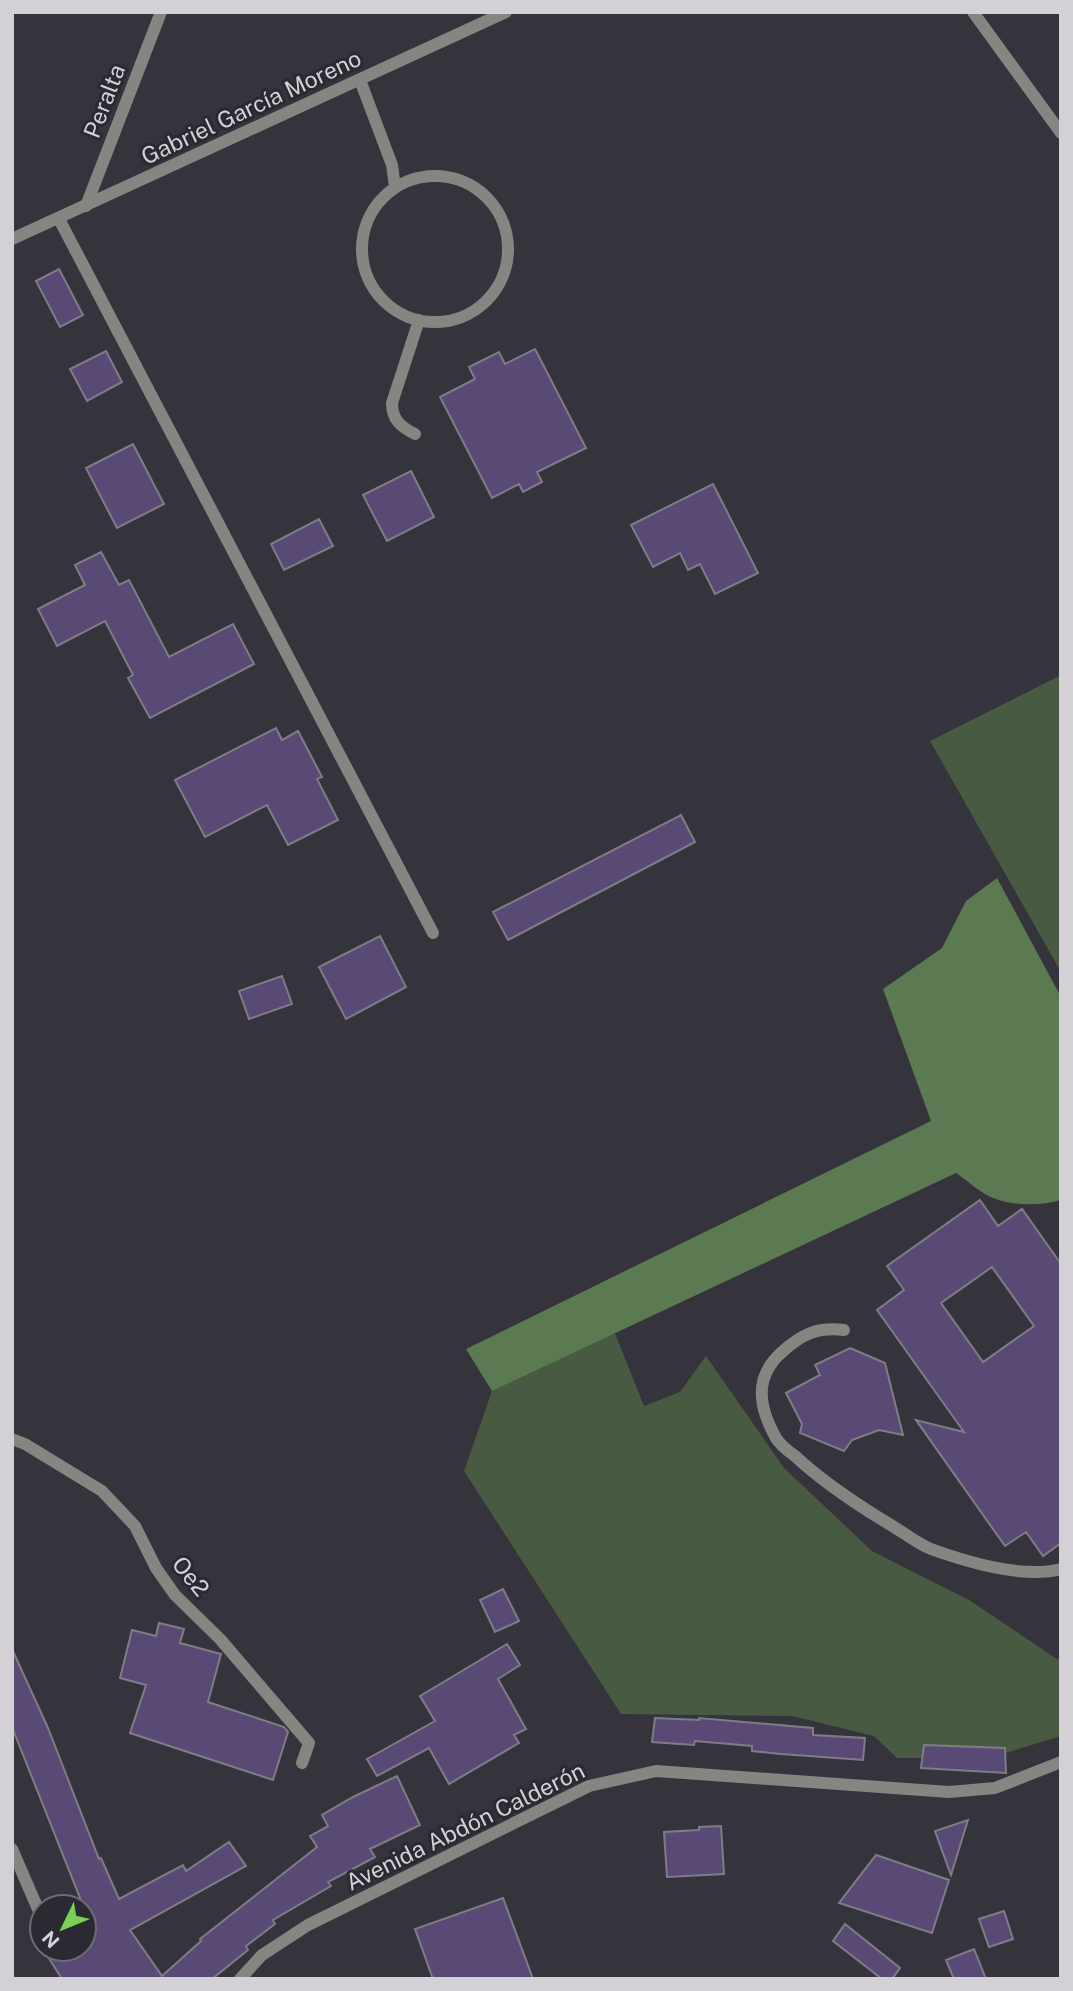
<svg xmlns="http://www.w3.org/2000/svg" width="1073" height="1991" viewBox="0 0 1073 1991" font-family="'Public Sans',sans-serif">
<rect width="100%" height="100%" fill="#35333b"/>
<path fill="#485a41" d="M 1061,675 L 1061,972 L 930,741 Z
M 614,1331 L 644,1406 L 680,1392 L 706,1356 L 784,1468 L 872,1551 L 969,1600 L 1057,1659 L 1061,1658 L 1061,1736 L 989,1758 L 897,1758 L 874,1736 L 792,1716 L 621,1714 L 464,1471 L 492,1391 Z"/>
<path fill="#5c7a51" d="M 997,878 L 1061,997 L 1061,1200 C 1041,1206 1013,1206 993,1198 C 980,1193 968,1181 956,1173 L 492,1391 L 466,1349 L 931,1121 L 883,989 L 942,948 L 966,901 Z"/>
<path fill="#594a75" stroke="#7f7c87" stroke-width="2" fill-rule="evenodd" d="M 59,269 L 83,315 L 60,327 L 36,281 Z
M 535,349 L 586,448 L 537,472 L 542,482 L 523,492 L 519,484 L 492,498 L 440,397 L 475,379 L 469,367 L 499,352 L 505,364 Z
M 106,351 L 122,382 L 87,401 L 70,369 Z
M 133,444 L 164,504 L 117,528 L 86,468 Z
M 411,471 L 434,517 L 387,541 L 363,495 Z
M 713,484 L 758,573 L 715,594 L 700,564 L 688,570 L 680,553 L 653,567 L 631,525 Z
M 319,519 L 333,546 L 284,570 L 271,544 Z
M 101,552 L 119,585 L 129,580 L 169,657 L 233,624 L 254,664 L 150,718 L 128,678 L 133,675 L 105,621 L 57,646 L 38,609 L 85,585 L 75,565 Z
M 276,728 L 282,740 L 298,731 L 322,777 L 317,779 L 338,820 L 288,845 L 267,805 L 205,837 L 175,780 Z
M 681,815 L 695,842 L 508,940 L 493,912 Z
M 380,936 L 406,987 L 346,1019 L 319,967 Z
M 282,976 L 292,1004 L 249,1019 L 239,991 Z
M 980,1200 L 998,1226 L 1022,1209 L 1061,1264 L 1061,1543 L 1043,1556 L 1026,1532 L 1005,1546 L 916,1420 L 964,1432 L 877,1310 L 904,1290 L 887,1266 ZM 992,1267 L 1034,1326 L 983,1362 L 941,1303 Z
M 850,1348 L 885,1363 L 903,1435 L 879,1430 L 852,1440 L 844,1451 L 800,1433 L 802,1424 L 786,1393 L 820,1375 L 815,1365 Z
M 503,1589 L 519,1621 L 495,1632 L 480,1600 Z
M 159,1623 L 184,1629 L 180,1643 L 221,1654 L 208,1702 L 284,1727 L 288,1732 L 273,1780 L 130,1733 L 146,1685 L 120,1678 L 132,1630 L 156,1636 Z
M 507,1644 L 520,1665 L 498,1679 L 526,1729 L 514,1735 L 519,1743 L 449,1784 L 429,1748 L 377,1776 L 367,1759 L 435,1721 L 420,1696 Z
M 12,1649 L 48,1728 L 99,1859 L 101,1858 L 119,1899 L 183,1865 L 186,1871 L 229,1842 L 246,1866 L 130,1930 L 162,1976 L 201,1941 L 200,1939 L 317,1847 L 310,1836 L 328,1826 L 322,1815 L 353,1797 L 397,1776 L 420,1825 L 370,1849 L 375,1857 L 328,1882 L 331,1886 L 273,1920 L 275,1924 L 246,1946 L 248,1950 L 212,1979 L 62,1979 L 43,1949 L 84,1949 L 84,1921 L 88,1918 L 12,1727 Z
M 655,1718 L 699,1720 L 699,1718 L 813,1728 L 813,1735 L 865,1738 L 863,1760 L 781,1754 L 752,1751 L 752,1746 L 695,1741 L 694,1745 L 652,1742 Z
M 924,1745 L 1005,1748 L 1006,1773 L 921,1768 Z
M 968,1820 L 951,1875 L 935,1831 Z
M 721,1826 L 724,1874 L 667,1877 L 664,1832 L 699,1830 L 699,1827 Z
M 876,1855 L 949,1880 L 932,1933 L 839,1903 Z
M 503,1898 L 533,1979 L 433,1979 L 415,1929 Z
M 1004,1911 L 1013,1939 L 989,1947 L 979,1919 Z
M 845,1924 L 900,1968 L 892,1979 L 882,1979 L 833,1941 Z
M 974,1949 L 986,1979 L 954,1979 L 946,1960 Z"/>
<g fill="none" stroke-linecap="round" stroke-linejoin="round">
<path stroke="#838681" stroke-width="12" d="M 973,12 L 1061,133
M 360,80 L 392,165 L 395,187
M362 249a73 73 0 1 1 146 0a73 73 0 1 1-146 0Z
M 86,206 L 161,12
M 59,219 L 433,933
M 12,239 L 506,12
M 415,434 C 401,427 392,420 392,403 L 419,320
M 844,1330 C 817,1327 802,1334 782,1352 C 754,1377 758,1406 776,1438 C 780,1445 788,1451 795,1456 C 825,1484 859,1506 894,1527 C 906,1534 918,1544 931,1549 C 967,1562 1023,1579 1061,1569
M 12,1439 L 25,1444 L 102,1491 L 135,1526 L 156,1568 L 175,1595 L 220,1639 L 309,1743 L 302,1763
M 12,1849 L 41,1916
M 240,1979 L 262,1955 L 308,1925 L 589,1786 L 656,1771 L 949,1792 L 995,1788 L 1061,1762"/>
</g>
<g text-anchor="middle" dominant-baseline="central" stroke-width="6" stroke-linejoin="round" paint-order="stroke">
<g font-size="23" fill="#d3d1d6" stroke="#2b2931">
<text transform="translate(104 101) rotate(-69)">Peralta</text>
<text transform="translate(251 107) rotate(-25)">Gabriel García Moreno</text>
<text transform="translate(191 1576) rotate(51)">Oe2</text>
<text transform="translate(465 1826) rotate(-26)">Avenida Abdón Calderón</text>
</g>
</g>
<rect width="1073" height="1991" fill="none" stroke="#d3d1d6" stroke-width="28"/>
<g transform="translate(63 1928) rotate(227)"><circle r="33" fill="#2b2931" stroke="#6e6c73" stroke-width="2"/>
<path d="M0-5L12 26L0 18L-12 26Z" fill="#7bd156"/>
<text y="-10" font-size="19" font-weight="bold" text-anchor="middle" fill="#d3d1d6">N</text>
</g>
</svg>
